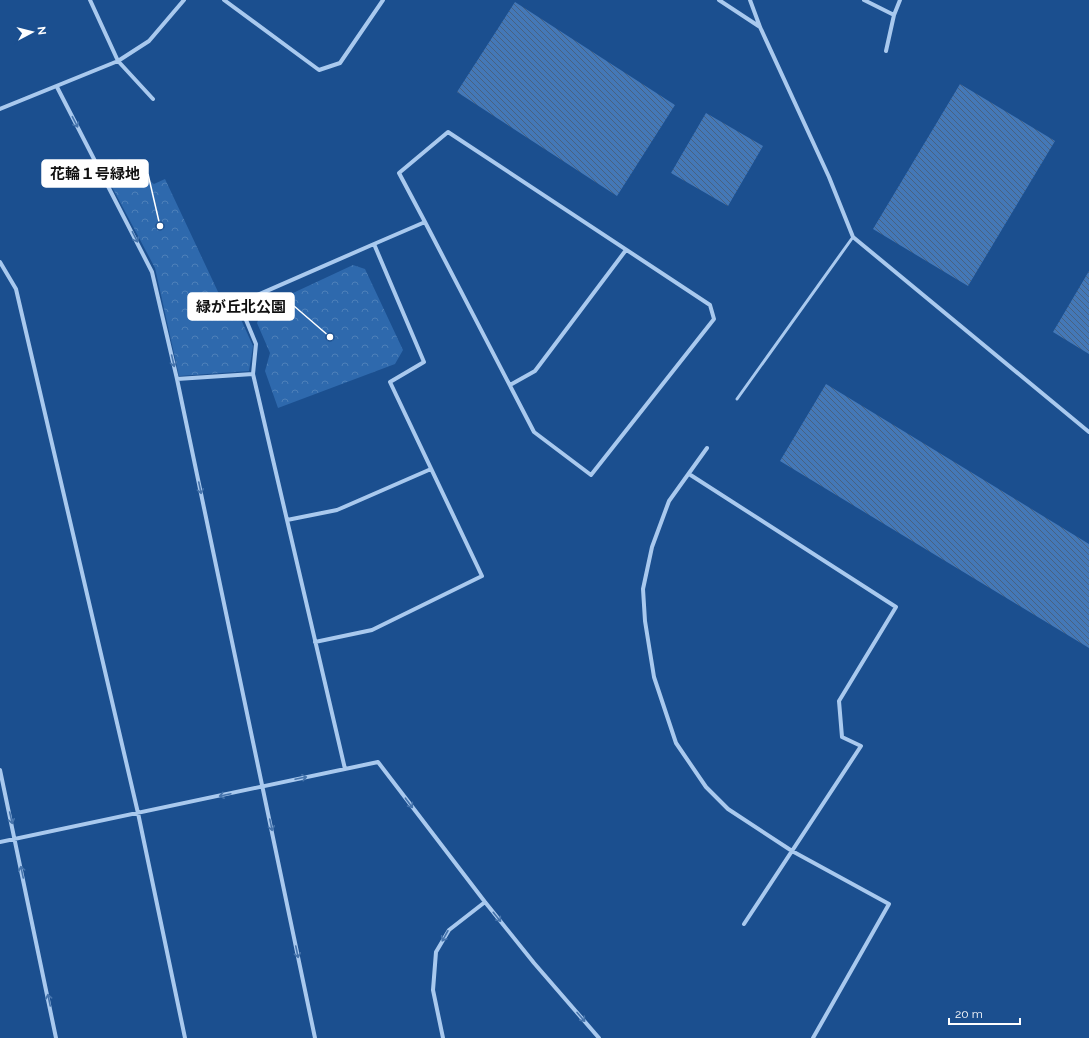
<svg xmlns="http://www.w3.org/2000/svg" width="1089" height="1038" viewBox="0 0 1089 1038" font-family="Raleway,'Noto Sans JP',sans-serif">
<defs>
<pattern id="park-crowns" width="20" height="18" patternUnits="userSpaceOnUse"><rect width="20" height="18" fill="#2e69ad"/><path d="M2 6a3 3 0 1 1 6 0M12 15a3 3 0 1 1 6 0" fill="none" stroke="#4d80b9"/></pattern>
<pattern id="building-back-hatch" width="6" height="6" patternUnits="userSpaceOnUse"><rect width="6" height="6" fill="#4478b7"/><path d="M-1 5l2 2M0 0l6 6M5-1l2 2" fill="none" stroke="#486282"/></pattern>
</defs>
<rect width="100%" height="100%" fill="#1b4f8f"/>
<path fill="url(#park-crowns)" d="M 119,159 L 154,184 L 165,179 L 219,294 L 234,304 L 253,346 L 249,371 L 179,376 L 155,268 L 103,170 Z
M 353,265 L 365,269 L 403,350 L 395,364 L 278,408 L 265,371 L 270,353 L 257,323 L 263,307 Z"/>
<path fill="url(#building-back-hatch)" d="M 515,2 L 675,105 L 617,196 L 457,92 Z
M 960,84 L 1055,141 L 968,286 L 873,229 Z
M 706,113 L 763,146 L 728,206 L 671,173 Z
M 1089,271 L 1089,354 L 1053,332 Z
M 826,384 L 1089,544 L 1089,648 L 780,461 Z"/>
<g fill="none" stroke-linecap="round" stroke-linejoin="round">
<path stroke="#a9c9ee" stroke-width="3" d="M 737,399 L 853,237"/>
<path stroke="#a9c9ee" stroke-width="4" d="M 90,0 L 118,61 L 153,99
M 224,0 L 319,70 L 340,63 L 383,0
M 719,0 L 760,27
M 750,0 L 760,27 L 829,177 L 853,237 L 1089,432
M 864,0 L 894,15
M 886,51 L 894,15 L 900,0
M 57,87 L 152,272 L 177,379 L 315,1038
M 0,109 L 118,61 L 149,41 L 184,0
M 374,244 L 425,222 L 399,173 L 448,132 L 710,305 L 714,319 L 591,475 L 534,432 L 425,222
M 0,262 L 16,289 L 138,813 L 185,1038
M 177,379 L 253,374
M 510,385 L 535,371 L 626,250
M 707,448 L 669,501 L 652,547 L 643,589 L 645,621 L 654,677 L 676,743 L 706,787 L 728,809 L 792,851 L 889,904 L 813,1038
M 689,474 L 896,607 L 839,701 L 842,737 L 861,746 L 744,924
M 287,520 L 337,510 L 431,469
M 315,642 L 372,630 L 482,576 L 390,382 L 424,362 L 374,244 L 239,303 L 256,344 L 253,374 L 345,769
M 0,770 L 56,1038
M 0,842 L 378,762 L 485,902 L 534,963 L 599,1038
M 443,1038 L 433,990 L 436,952 L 449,930 L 485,902"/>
</g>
<defs><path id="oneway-shaft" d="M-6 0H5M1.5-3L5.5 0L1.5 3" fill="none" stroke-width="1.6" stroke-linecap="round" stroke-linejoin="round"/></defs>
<g stroke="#4674ac">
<use href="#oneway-shaft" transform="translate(75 122) rotate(63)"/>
<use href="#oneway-shaft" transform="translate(135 237) rotate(63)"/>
<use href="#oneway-shaft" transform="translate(173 361) rotate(77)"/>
<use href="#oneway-shaft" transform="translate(200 488) rotate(78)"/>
<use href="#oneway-shaft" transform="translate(301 778) rotate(-12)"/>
<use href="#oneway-shaft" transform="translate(225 795) rotate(168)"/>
<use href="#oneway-shaft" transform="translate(409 803) rotate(53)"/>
<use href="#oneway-shaft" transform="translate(11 818) rotate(77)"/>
<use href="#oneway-shaft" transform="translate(271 825) rotate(78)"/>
<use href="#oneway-shaft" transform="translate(22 872) rotate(-102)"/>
<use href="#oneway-shaft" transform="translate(497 917) rotate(51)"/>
<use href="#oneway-shaft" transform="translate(445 936) rotate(119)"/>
<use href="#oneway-shaft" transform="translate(297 952) rotate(78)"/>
<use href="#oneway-shaft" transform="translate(49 1000) rotate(-102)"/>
<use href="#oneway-shaft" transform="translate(581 1017) rotate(49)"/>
</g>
<path fill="none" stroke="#fff" stroke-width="1.5" d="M160 226L148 174M330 337L294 306"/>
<g fill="#fff" stroke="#1b4f8f" stroke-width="1.5">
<circle cx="160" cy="226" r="4"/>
<circle cx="330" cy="337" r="4"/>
</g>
<g fill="#fff" stroke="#fff" stroke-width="1.5">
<rect x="42" y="160" width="106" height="27" rx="4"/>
<rect x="188" y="293" width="106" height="27" rx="4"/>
</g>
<g font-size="15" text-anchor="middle" font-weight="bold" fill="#111">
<text x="95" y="179">花輪１号緑地</text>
<text x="241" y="312">緑が丘北公園</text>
</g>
<g transform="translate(32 32) rotate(83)" stroke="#1b4f8f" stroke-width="3" paint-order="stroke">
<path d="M0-3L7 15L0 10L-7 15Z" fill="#ffffff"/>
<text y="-6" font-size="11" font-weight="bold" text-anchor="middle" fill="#ffffff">N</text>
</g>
<path d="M949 1018v6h71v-6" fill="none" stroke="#ffffff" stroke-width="2"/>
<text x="955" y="1018" font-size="12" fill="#ffffff" stroke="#1b4f8f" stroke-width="3" paint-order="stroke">20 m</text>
</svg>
